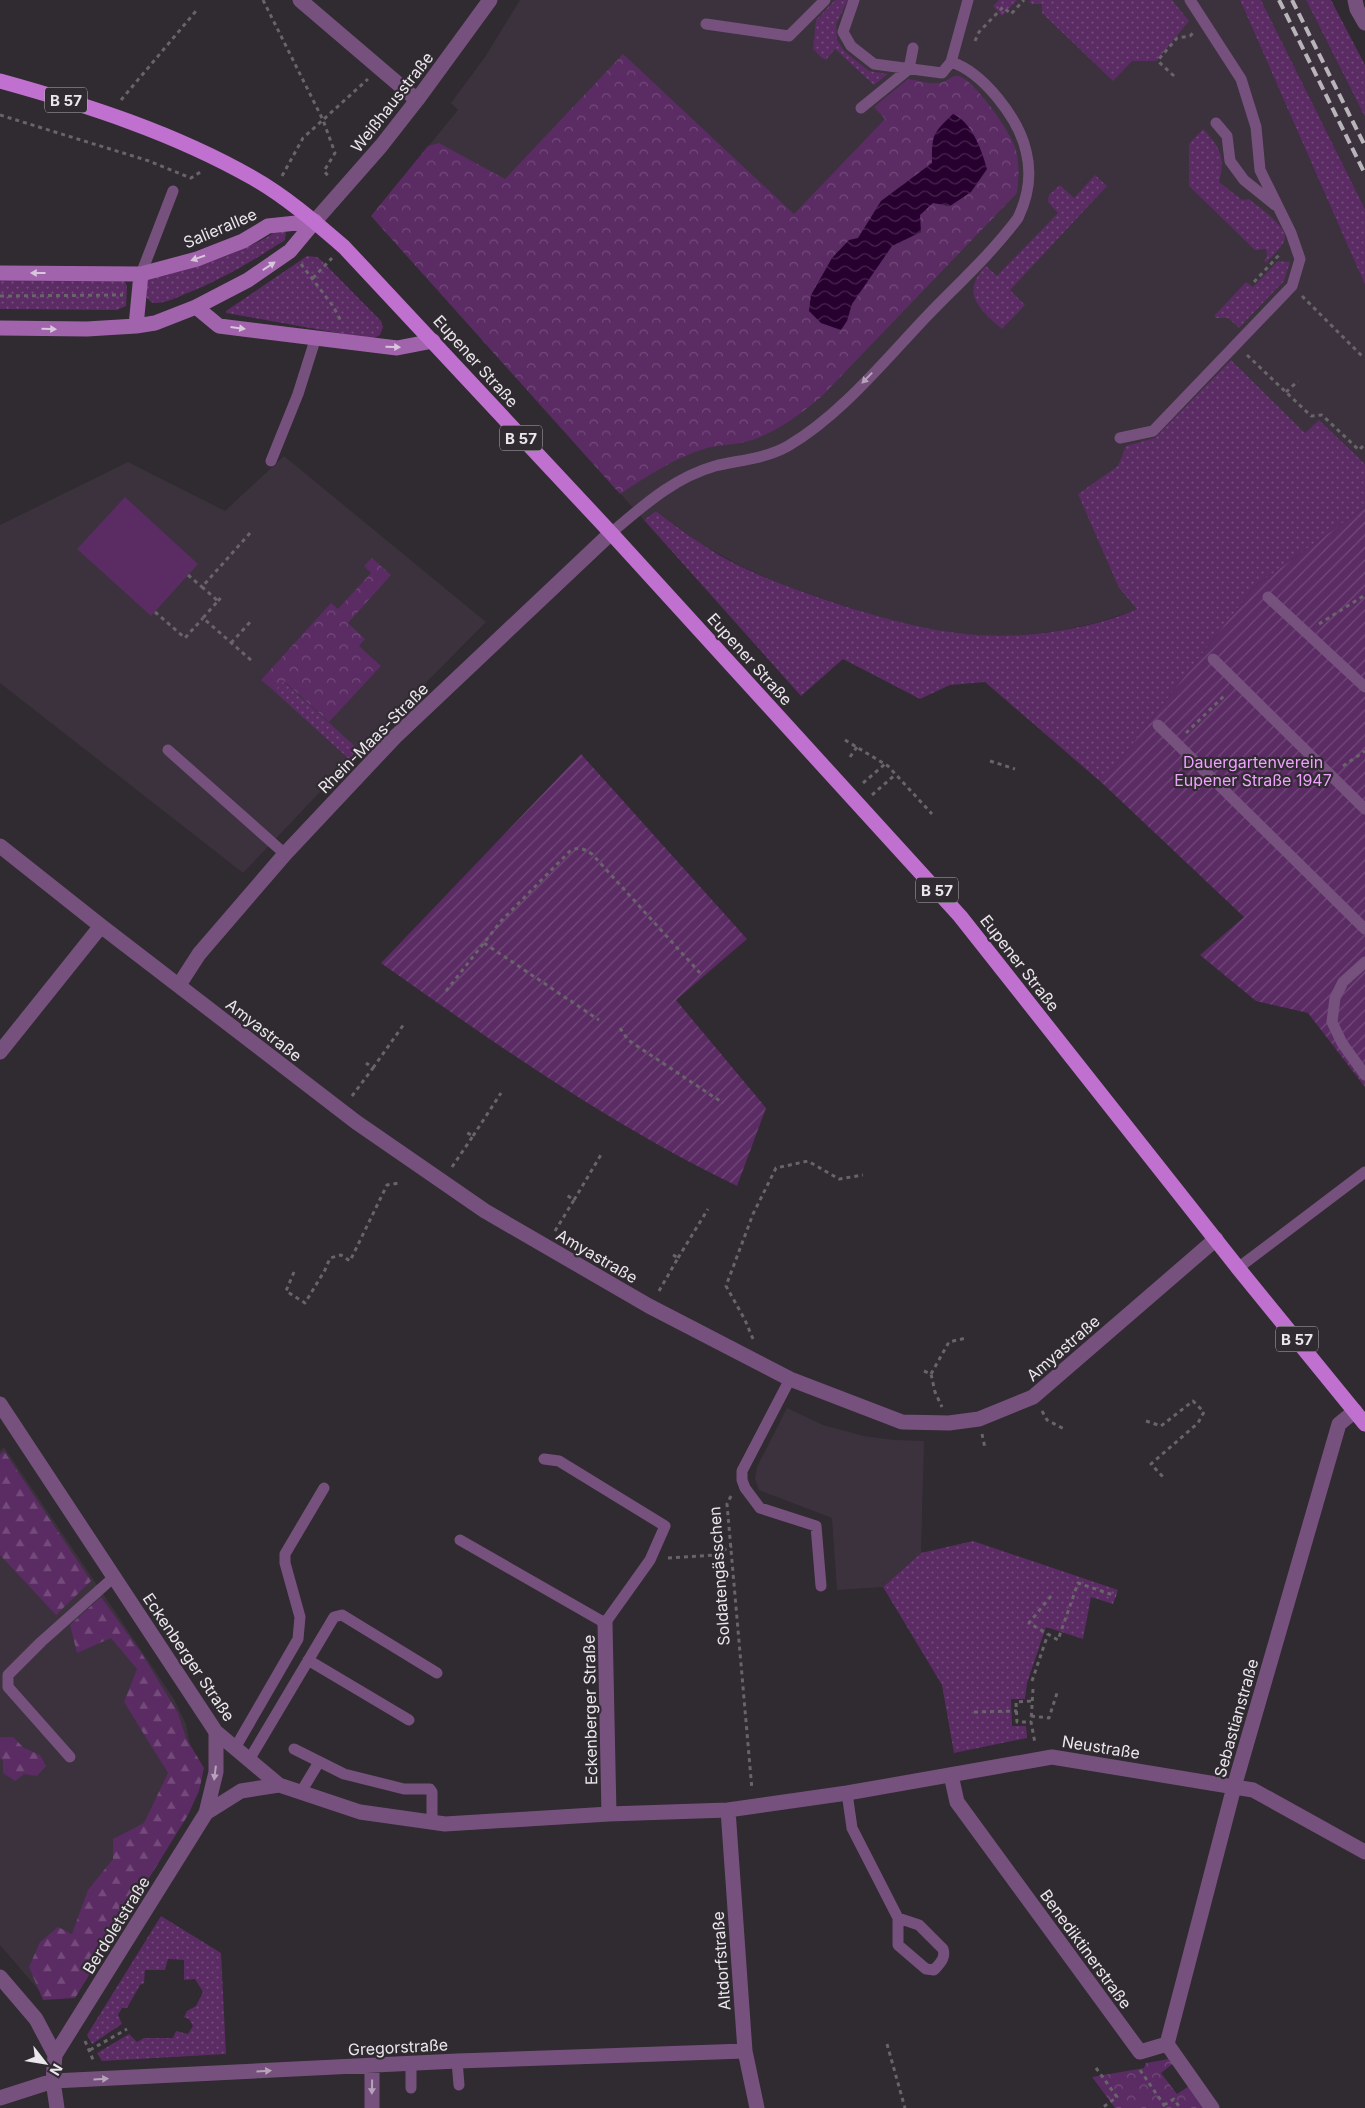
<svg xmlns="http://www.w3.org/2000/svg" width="1365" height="2108" viewBox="0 0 1365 2108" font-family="Inter,sans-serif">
<defs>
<pattern id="grass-dots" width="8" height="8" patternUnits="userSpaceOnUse" patternTransform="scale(1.25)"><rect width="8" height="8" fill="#5b2b64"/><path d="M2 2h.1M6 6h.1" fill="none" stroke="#734a7a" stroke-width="1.8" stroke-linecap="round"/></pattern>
<pattern id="forest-firs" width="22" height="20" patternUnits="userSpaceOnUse" patternTransform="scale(1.25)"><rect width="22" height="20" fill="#5b2b64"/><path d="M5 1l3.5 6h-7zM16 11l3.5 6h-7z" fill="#734a7a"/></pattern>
<pattern id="park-crowns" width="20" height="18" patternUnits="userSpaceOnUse" patternTransform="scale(1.25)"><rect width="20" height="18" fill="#5b2b64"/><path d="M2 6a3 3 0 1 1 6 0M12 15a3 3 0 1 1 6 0" fill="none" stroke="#734a7a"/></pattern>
<pattern id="garden-furrows" width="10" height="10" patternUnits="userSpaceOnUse" patternTransform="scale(1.25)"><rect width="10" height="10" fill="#5b2b64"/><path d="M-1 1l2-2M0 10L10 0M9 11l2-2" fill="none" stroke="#734a7a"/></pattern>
<pattern id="water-waves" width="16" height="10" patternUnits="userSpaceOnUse" patternTransform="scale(1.25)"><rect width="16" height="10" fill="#280030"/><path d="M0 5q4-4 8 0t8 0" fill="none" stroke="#47254e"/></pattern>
</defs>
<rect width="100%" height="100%" fill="#302a31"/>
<path fill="#3b323d" d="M 520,0 L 1240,0 L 1365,285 L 1365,465 L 1137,610 L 1095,623 L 1053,632 L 1010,636 L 967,636 L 925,629 L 880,618 L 783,585 L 741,566 L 701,544 L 656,511 L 644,520 L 371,216 L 458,110 L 451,103 L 485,57 Z
M 1261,0 L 1306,0 L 1365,117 L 1365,209 Z
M 284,456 L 486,622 L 377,732 L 243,873 L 0,683 L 0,525 L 128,462 L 225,511 Z
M 787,1408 L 823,1425 L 864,1436 L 894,1440 L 924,1441 L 921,1553 L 883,1587 L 837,1590 L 832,1518 L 759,1490 L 755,1479 L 757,1467 Z
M 4,1447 L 174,1699 L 186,1724 L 191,1750 L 43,1993 L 37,1988 L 0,1945 L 0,1451 Z"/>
<path fill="url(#grass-dots)" d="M 835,0 L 848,0 L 836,24 L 837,40 L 844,51 L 869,71 L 888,74 L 874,85 L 835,49 L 826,60 L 822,58 L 813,49 L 816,20 Z
M 999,0 L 1017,0 L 1002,16 L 993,6 Z
M 1031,0 L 1172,0 L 1189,21 L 1156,61 L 1132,61 L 1113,81 L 1042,13 L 1042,4 L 1032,4 L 1029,2 Z
M 1240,0 L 1261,0 L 1365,209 L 1365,285 Z
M 1306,0 L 1331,0 L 1365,65 L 1365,117 Z
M 1203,129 C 1220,147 1226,157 1219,182 L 1242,200 L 1249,199 C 1258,207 1286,225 1285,238 C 1284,246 1271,257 1266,263 L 1264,260 L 1267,257 L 1266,249 L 1255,250 L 1189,186 L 1189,144 Z
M 1095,175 L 1107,186 L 1010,290 L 1025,305 L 1002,329 C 981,311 959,293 986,266 L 997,276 L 1058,213 L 1048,202 L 1049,195 L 1060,185 L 1074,198 Z
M 279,230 L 286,232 L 285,240 C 253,261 221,280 185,294 C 177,298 165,303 155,303 C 151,303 149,300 146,297 L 148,278 C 198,266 235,257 279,230 Z
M 307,256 L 317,257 L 321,260 L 381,321 L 383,327 L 380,335 L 372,339 L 226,313 L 226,311 Z
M 1278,261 L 1290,262 L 1284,281 L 1239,328 L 1228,318 L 1215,318 L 1215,315 L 1246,282 L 1253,287 Z
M 0,278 L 124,280 L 127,286 L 126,306 L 117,310 L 0,309 Z
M 1231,360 L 1305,433 L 1319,420 L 1365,464 L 1365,507 L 1254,587 L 1102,783 L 985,682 L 950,685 L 920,699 L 843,659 L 801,696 L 644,520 L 656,511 C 683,532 711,552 742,567 C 773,582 807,594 841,605 C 926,632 990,646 1079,627 C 1098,623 1119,617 1137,609 L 1119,588 L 1078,494 L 1118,466 L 1126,446 L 1155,438 Z
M 283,681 L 359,750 L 350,760 L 274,691 Z
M 973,1541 L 1118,1590 L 1113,1604 L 1091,1597 L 1083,1639 L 1046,1627 L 1027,1683 L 1025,1699 L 1011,1699 L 1012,1726 L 1026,1726 L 1027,1738 L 954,1753 L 942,1685 L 883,1587 L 921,1553 Z
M 161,1916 L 221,1953 L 226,2054 L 102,2061 L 97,2053 L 129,2034 L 137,2042 L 144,2038 L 173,2038 L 176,2031 L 188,2034 L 193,2026 L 189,2019 L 184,2017 L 187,2011 L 196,2006 L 203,1992 L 195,1979 L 184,1980 L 184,1960 L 168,1959 L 165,1970 L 145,1970 L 144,1983 L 140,1985 L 127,2008 L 122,2008 L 118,2015 L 122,2024 L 92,2044 L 87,2035 Z"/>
<path fill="url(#forest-firs)" d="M 4,1451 L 91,1581 L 56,1615 L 0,1555 L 0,1455 Z
M 101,1597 L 142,1654 L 178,1713 L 186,1738 L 204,1768 L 199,1791 L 188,1815 L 75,1998 L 43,2000 L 29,1967 L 40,1942 L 58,1927 L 72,1934 L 88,1890 L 113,1859 L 113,1839 L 144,1823 L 168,1773 L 124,1702 L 137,1669 L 111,1638 L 77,1653 L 70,1625 Z
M 0,1737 L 13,1737 L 24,1748 L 40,1755 L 46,1766 L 37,1776 L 24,1774 L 15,1781 L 3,1773 L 3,1761 L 0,1758 Z"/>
<path fill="url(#park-crowns)" d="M 623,54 L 794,214 L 885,119 L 874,107 L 908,79 C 917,80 928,84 938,83 C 946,83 952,74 959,76 C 975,81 1010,131 1015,147 C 1020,163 1019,177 1017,193 L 823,395 C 802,413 779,431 752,440 C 738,445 722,444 707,448 C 676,457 647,476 620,494 L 371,216 L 428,146 L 439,143 L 505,179 Z
M 372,558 L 391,575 L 348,623 L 365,639 L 359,646 L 381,666 L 329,722 L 284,681 L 274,691 L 261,680 L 331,603 L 338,609 L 371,573 L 364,566 Z
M 1174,2058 L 1176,2061 L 1161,2073 L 1177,2094 L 1192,2084 L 1209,2108 L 1115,2108 L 1092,2077 L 1144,2068 L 1146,2063 Z"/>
<path fill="url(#garden-furrows)" d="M 1365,507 L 1365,1087 L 1308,1013 L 1256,1001 L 1200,955 L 1244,917 L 1102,783 L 1254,587 Z
M 581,754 L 747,939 L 676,1000 L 766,1108 L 737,1186 C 612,1126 494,1043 381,963 Z"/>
<path fill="#5b2b64" d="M 125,497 L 198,564 L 151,616 L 77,549 Z"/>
<path fill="url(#water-waves)" d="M 953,114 C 972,122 982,151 987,169 L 971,192 L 950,206 L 933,203 L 920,215 L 921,232 L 892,246 L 852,304 L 847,321 L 841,330 L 821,323 L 809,311 L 811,295 L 832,258 L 849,240 L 858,238 L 881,201 L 932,163 C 932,135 932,134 953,114 Z"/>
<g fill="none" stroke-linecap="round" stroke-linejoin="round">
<path stroke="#69636a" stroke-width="3" stroke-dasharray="4 4" stroke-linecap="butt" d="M 263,0 L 323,120 L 335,153 L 324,171 L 330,178
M 975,41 L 979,32 L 1003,7 L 1011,14 L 1024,0
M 1174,76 L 1159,62 L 1159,59 L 1177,38 L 1190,36 L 1193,33
M 121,100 L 196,11
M 0,115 L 149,161 L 191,178 L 202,171
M 282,176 L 303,138 L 368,79
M 301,264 L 333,306 L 342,323
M 313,278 L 332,258
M 1254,282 L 1281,253
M 0,296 L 123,295
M 1302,296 L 1362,356
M 1247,355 L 1311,416 L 1322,415 L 1359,450 L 1365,444
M 1286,392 L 1298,381
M 250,533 L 202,587 L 218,601 L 203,618 L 252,661
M 188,575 L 202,587
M 218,601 L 223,595
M 155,612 L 185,638 L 203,618
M 1319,624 L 1365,595
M 231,643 L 252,620
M 1186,733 L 1226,694
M 845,740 L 888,766 L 932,814
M 850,757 L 857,747
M 990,761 L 1015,769
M 1343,766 L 1365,751
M 863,783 L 885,764
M 872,795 L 896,774
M 484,943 L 599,1020
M 446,991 L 502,920 L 571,850 C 580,847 584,849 592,854 L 700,973
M 620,1028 L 628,1040 L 723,1103
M 373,1068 L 404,1024
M 352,1096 L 373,1068 L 366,1063
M 473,1136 L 501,1093
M 452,1167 L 473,1136 L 464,1131
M 574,1200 L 602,1153
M 555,1231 L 574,1200 L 565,1194
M 678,1258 L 708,1209
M 294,1272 L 286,1291 L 305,1303 L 325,1270 L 330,1258 L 341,1255 L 350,1261 L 387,1185 L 399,1183
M 659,1291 L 678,1258 L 672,1254
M 753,1339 L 745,1320 L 726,1286 L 753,1214 L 776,1168 L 808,1161 L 839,1179 L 863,1175
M 924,1371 L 931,1374 L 935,1392 L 942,1407
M 931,1374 L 949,1342 L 966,1338
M 1042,1411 L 1047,1420 L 1066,1430
M 1146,1421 L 1161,1426 L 1193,1401 L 1204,1412 L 1198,1423 L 1151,1464 L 1164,1478
M 982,1434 L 985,1448
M 731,1496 L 727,1504 L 752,1790
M 668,1558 L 714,1555 L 732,1546
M 1051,1596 L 1029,1623 L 1058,1640 L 1078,1583 L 1116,1596
M 1032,1681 L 1048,1634
M 1033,1689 L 1031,1722 L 1035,1743
M 1031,1701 L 1016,1702 L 1017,1722 L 1031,1722
M 974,1712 L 1017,1711
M 1031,1716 L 1049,1718 L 1057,1693
M 85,2041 L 94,2062
M 887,2044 L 905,2108
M 90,2050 L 127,2029
M 1096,2068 L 1117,2097 L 1102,2108
M 1140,2070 L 1164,2105 L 1160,2108
M 1164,2105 L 1174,2099 L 1180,2108"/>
<path stroke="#77517e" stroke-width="11" d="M 854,0 L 843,32 L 851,46 L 874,64 L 942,73 L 951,62 L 968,0
M 706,24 L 789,36 L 825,0
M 861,108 L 909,69 L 913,48
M 1216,123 L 1227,136 L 1230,161 L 1244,180 L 1275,205
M 141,274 L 173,191
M 1120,438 L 1153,431 L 1292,286 L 1300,259 L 1291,233 L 1260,170 L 1256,127 L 1241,79 L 1190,0
M 271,461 L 298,394 L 316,337
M 611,533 C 643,506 673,478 715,466 C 739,460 765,459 788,446 C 841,415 885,360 928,315 C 958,284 992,253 1018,218 C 1028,197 1032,174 1026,151 C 1019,119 983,72 951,62
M 1268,597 L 1365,687
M 1213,659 L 1365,809
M 1158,725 L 1365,929
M 168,750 L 285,854
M 1365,962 L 1343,982 L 1335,998 L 1332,1022 L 1342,1043 L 1365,1075
M 1238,1268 L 1365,1172
M 790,1379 L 742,1471 L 742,1480 L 745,1488 L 760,1508 L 816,1526 L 821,1586
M 460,1540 L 605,1623 L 650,1560 L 665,1526 L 559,1461 L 544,1459
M 308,1660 L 409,1720
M 235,1748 L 298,1639 L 300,1617 L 285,1563 L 285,1554 L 324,1488
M 294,1749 L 344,1774 L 404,1789 L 430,1789 L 432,1792 L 432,1822
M 70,1757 L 8,1687 L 8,1675 L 41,1642 L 114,1577
M 249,1760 L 334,1617 L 342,1615 L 437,1673
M 301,1792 L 319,1762
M 847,1793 L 852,1828 L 898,1918 L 919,1925 L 943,1949 C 946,1958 940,1963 934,1970 L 926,1969 L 898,1945 L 898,1918
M 457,2061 L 459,2085
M 411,2088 L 411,2064"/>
<path stroke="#77517e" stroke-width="15" d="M 300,0 L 417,100
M 1355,0 L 1357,9 L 1365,23
M 315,221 L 381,146 L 417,100 L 490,0
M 0,846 L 101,926 L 356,1122 L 485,1211 L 649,1306 L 790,1379 L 902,1422 L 949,1423 L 979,1419 L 1033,1397 L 1216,1239
M 179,985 L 199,954 L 285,854 L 395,737 L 611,533
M 0,1052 L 101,926
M 0,1404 L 216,1732 L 279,1785 L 360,1812 L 445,1824 L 609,1814 L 728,1810 L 847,1793 L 1052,1757 L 1253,1790 L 1365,1852
M 605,1623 L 609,1814
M 951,1775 L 957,1802 L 1140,2052 L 1167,2044
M 728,1810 L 745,2051 L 757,2108
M 206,1813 L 241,1791 L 279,1785
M 0,1977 L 36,2019 L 55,2055 L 53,2081 L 57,2108
M 1167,2044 L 1234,1787 L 1339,1424 L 1355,1411
M 1167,2044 L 1212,2108
M 55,2055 L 206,1813 L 216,1772 L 216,1732
M 0,2098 L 53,2081 L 457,2061 L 745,2051
M 372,2108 L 372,2066"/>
<path stroke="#a164ac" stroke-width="15" d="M 0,273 L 141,274 L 197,259 L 243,241 L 268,226 L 315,221
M 196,307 L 219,326 L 397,348 L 433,341
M 136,326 L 141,274
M 0,328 L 87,329 L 136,326 L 155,323 L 196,307 L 248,280 L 290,251 L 315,221"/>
<path stroke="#c071cf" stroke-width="15" d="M 0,81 C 87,105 174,133 253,178 C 285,196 315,222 344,247 L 611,533 L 960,916 L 1238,1268 L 1365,1424"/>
<path stroke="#b8b4b9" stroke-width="4" stroke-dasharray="10 5" stroke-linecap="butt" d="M 1279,0 L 1365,174
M 1292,0 L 1365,146"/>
</g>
<defs><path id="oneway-solid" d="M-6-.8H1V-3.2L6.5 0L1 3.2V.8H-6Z" transform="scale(1.25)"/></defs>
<g fill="#d8c6db">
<use href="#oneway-solid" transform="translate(198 258) rotate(161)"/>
<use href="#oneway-solid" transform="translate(269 266) rotate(-33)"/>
<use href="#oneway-solid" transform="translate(38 273) rotate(-180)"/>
<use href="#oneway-solid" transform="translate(238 328) rotate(7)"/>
<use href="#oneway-solid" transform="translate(49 329) rotate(1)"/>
<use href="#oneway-solid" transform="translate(393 347) rotate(1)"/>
</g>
<g fill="#b6a3ba">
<use href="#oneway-solid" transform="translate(867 378) rotate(134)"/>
<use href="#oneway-solid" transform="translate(215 1773) rotate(97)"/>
<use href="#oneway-solid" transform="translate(264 2071) rotate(-3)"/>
<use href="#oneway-solid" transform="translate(101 2079) rotate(-3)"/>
<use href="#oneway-solid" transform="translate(372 2087) rotate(91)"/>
</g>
<g text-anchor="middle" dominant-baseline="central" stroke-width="4.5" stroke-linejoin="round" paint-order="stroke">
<g fill="#302a31" stroke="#b2aeb3" stroke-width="1">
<rect x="45" y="87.5" width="42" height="25" rx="4"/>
<rect x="500" y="425.5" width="42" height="25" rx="4"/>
<rect x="916" y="877.5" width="42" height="25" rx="4"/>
<rect x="1276" y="1326.5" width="42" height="25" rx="4"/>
</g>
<g font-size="15" font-weight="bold" fill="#eae6eb">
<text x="66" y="100">B 57</text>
<text x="521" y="438">B 57</text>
<text x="937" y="890">B 57</text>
<text x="1297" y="1339">B 57</text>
</g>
<g font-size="16" fill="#eae6eb" stroke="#302a31">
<text transform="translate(392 102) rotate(-52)">Weißhausstraße</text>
<text transform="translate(220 228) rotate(-23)">Salierallee</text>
<text transform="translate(476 361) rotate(48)">Eupener Straße</text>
<text transform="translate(750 659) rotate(48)">Eupener Straße</text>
<text transform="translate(373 738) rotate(-45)">Rhein-Maas-Straße</text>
<text transform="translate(1020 963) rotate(52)">Eupener Straße</text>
<text transform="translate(264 1030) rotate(38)">Amyastraße</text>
<text transform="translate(597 1256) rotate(30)">Amyastraße</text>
<text transform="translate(1063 1348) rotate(-41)">Amyastraße</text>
<text transform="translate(719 1576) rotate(-94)">Soldatengässchen</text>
<text transform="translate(189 1657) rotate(56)">Eckenberger Straße</text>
<text transform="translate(590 1710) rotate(-91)">Eckenberger Straße</text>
<text transform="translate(1236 1718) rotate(-74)">Sebastianstraße</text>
<text transform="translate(1101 1747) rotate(9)">Neustraße</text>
<text transform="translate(116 1925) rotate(-58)">Berdoletstraße</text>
<text transform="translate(1086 1949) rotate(54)">Benediktinerstraße</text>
<text transform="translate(721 1961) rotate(-94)">Altdorfstraße</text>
<text transform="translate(398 2047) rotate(-3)">Gregorstraße</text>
</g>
<g font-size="16" fill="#f0a0ff" stroke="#302a31">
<text x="1253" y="762">Dauergartenverein<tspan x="1253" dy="18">Eupener Straße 1947</tspan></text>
</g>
</g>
<g transform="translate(45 2063) rotate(121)" stroke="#302a31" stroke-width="4" paint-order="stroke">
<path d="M0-4L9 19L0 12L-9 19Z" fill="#eae6eb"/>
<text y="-8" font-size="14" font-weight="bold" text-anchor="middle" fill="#eae6eb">N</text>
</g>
</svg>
